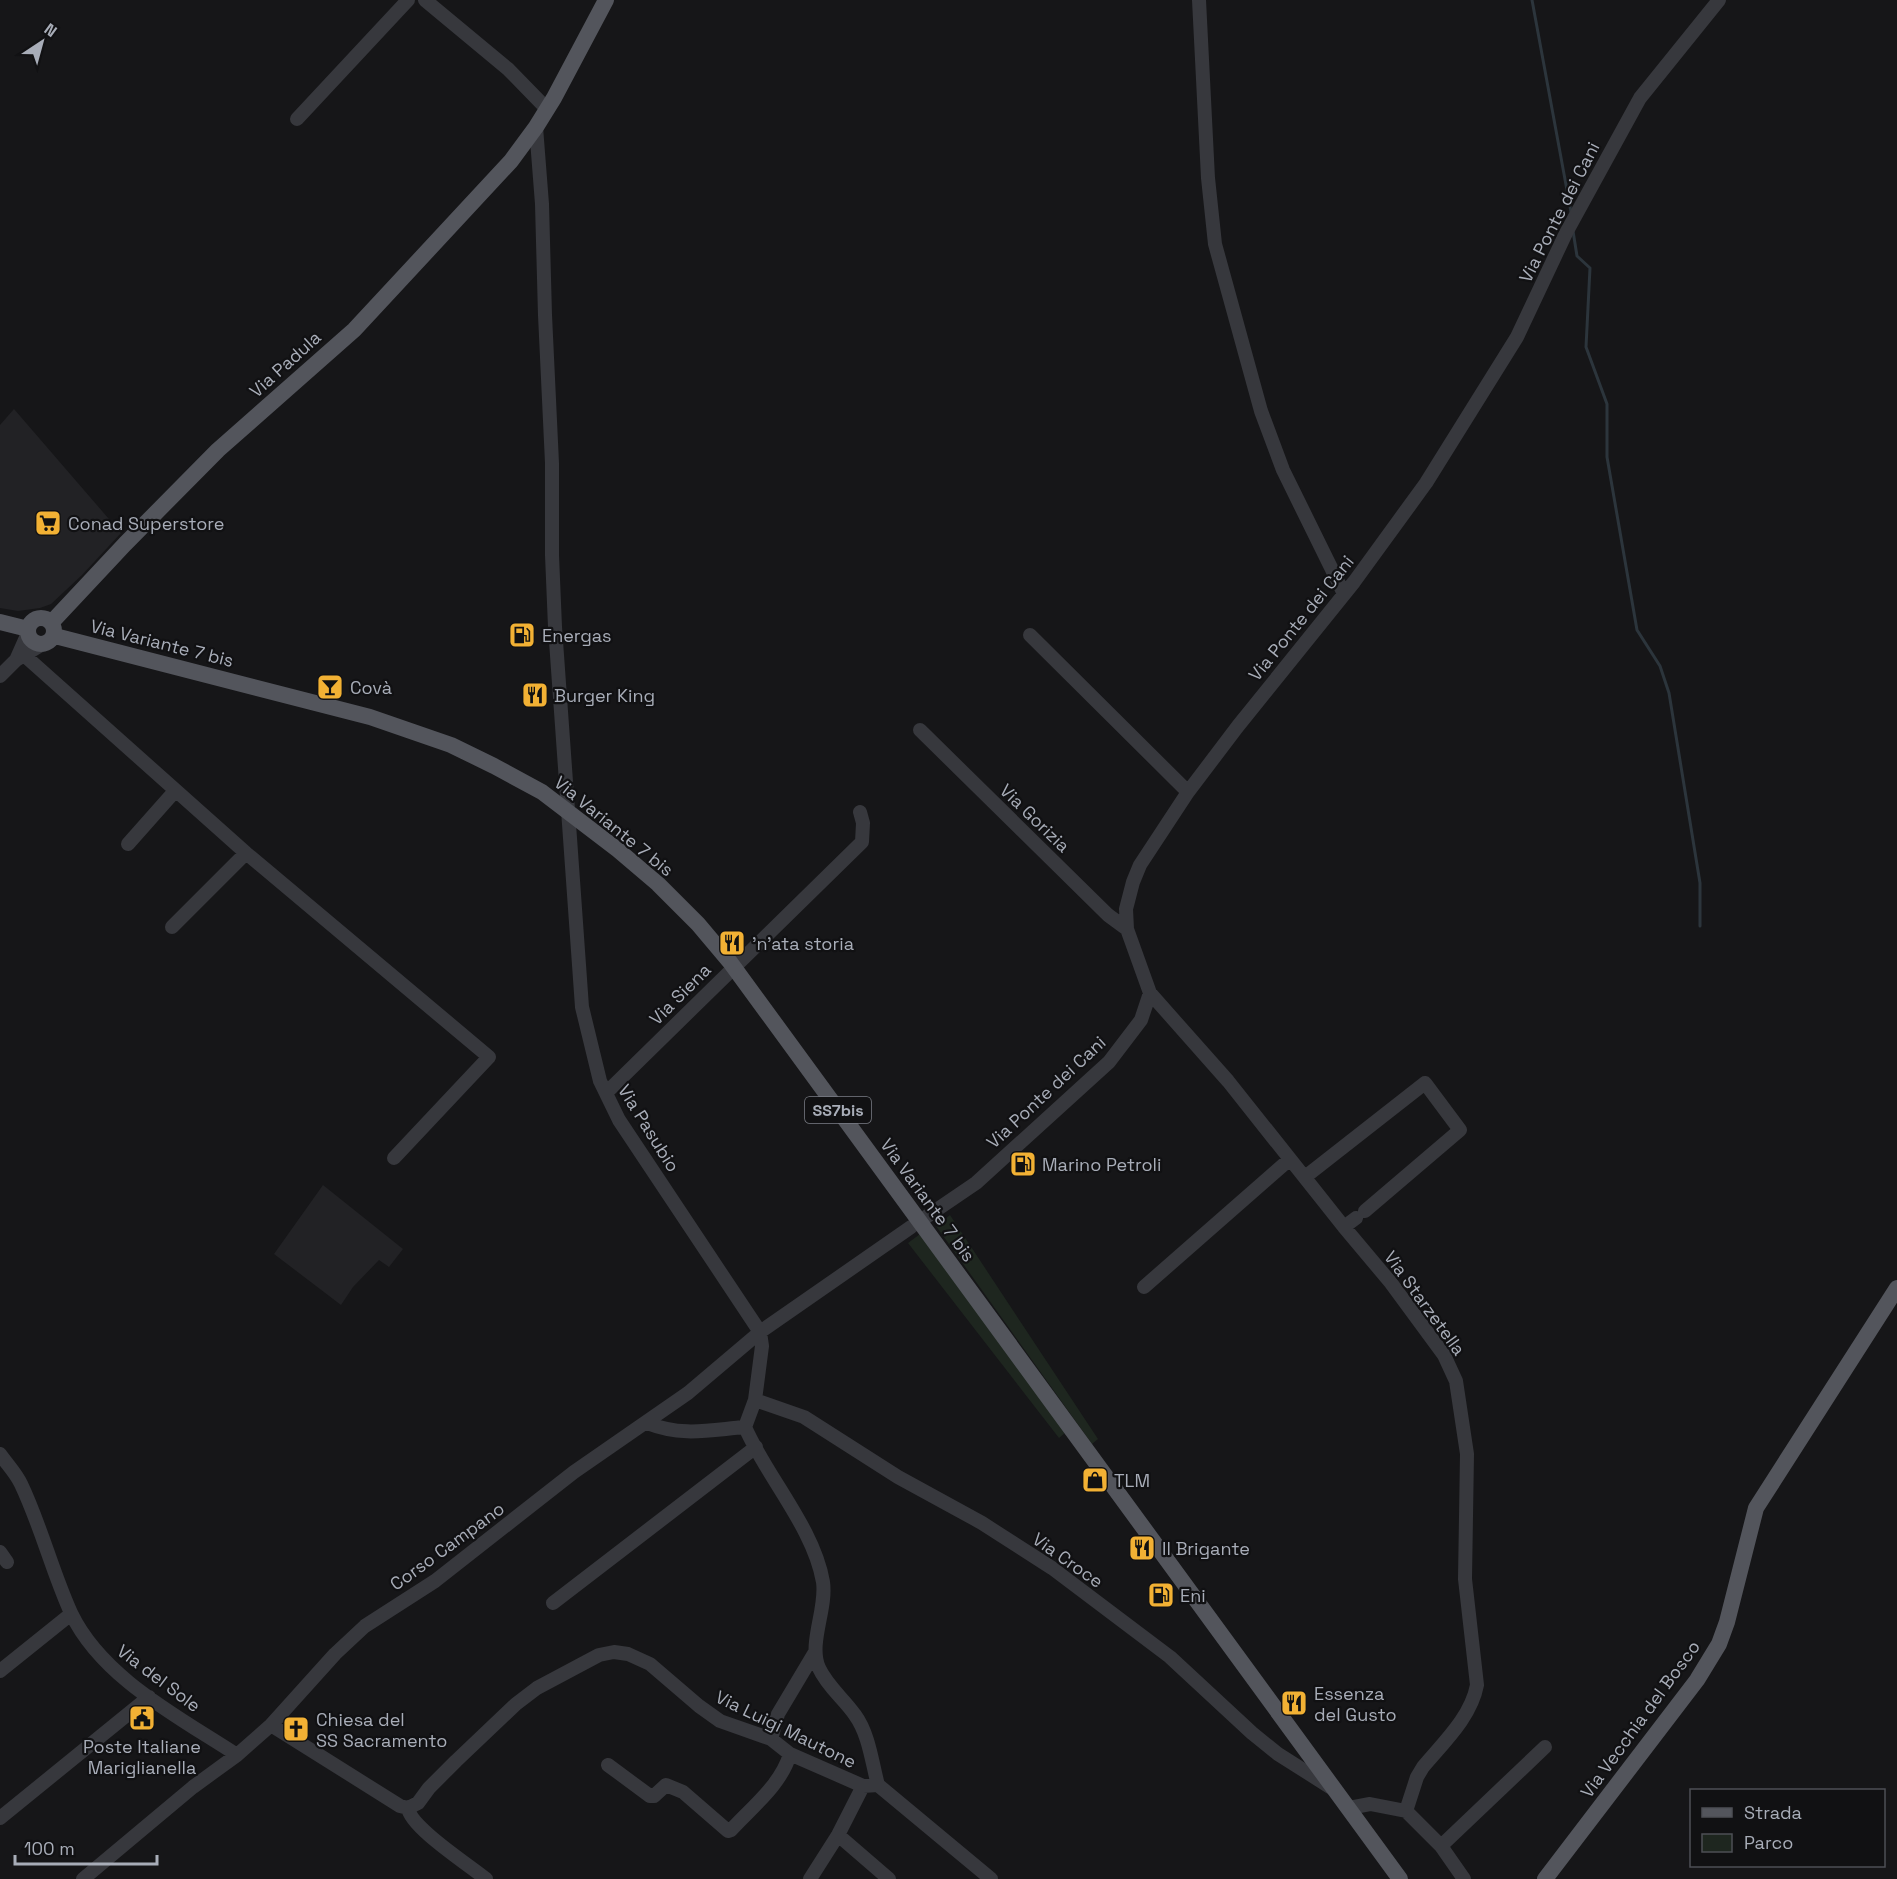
<svg xmlns="http://www.w3.org/2000/svg" width="1897" height="1879" viewBox="0 0 1897 1879" font-family="'Space Grotesk',sans-serif">
<rect width="100%" height="100%" fill="#161618"/>
<path fill="#222225" d="M 14,409 L 121,533 L 82,575 L 51,604 L 40,608 L 18,611 L 0,608 L 0,425 Z
M 323,1185 L 403,1249 L 389,1267 L 379,1260 L 353,1287 L 341,1305 L 274,1254 Z"/>
<path fill="#1e261f" d="M 950,1215 L 1098,1439 L 1092,1444 L 936,1226 Z
M 920,1234 L 1066,1432 L 1059,1438 L 908,1243 Z"/>
<g fill="none" stroke-linecap="round" stroke-linejoin="round">
<path stroke="#2c353c" stroke-width="3" d="M 1532,0 L 1571,212
M 1573,231 L 1577,256 L 1590,268 L 1586,347 L 1607,404 L 1607,457 L 1637,630 L 1660,666 L 1669,693 L 1700,883 L 1700,926"/>
<path stroke="#37383d" stroke-width="14" d="M 425,0 L 508,69 L 547,109
M 1199,0 L 1208,178 L 1215,244 L 1261,411 L 1283,470 L 1344,594
M 297,119 L 408,0
M 536,127 L 542,204 L 545,315 L 552,463 L 552,555 L 555,627 L 582,1007 L 600,1081 L 619,1120 L 760,1332 L 762,1346 L 755,1400 L 745,1427 C 766,1476 814,1528 823,1582 C 827,1609 808,1644 819,1668 C 827,1686 844,1699 855,1715 C 869,1734 872,1763 878,1785
M 1030,635 L 1188,792
M 24,655 L 246,853 L 489,1057 L 394,1158
M 16,660 L 28,633
M 0,676 L 16,660 L 41,645
M 920,730 L 1108,915 L 1127,929
M 128,844 L 175,791
M 172,927 L 246,853
M 1150,993 L 1228,1081 L 1344,1227 L 1391,1283 L 1444,1355 L 1456,1381 L 1467,1454 L 1465,1579 L 1477,1685 C 1471,1717 1444,1742 1423,1767 L 1417,1777 L 1406,1811 L 1370,1804 L 1349,1808
M 606,1093 L 862,842 L 863,823 L 860,812
M 1305,1177 L 1425,1083 L 1460,1130 L 1365,1211
M 926,1217 L 976,1183 L 1109,1062 L 1141,1020 L 1150,993 L 1127,929 L 1126,909 L 1133,882 L 1140,865 L 1188,792 L 1238,726 L 1354,582 L 1426,483 L 1517,337 L 1566,233 L 1640,98 L 1719,0
M 1344,1227 L 1356,1218
M 1144,1287 L 1290,1159
M 755,1400 L 804,1417 L 898,1477 L 982,1523 L 1052,1568 L 1170,1657 L 1252,1733 L 1278,1754 L 1330,1787
M 647,1423 C 683,1437 709,1430 745,1427
M 0,1454 C 7,1464 16,1473 21,1484 C 41,1526 52,1571 71,1613 C 102,1678 179,1717 237,1755
M 0,1552 L 7,1562
M 553,1603 L 756,1447
M 0,1671 L 71,1614
M 271,1725 L 400,1806 L 408,1808
M 771,1739 L 778,1714 L 815,1652
M 608,1765 L 650,1796 L 654,1796 L 666,1785 L 683,1792 L 728,1831 L 731,1830 C 752,1807 781,1785 790,1754
M 878,1785 L 991,1879
M 408,1808 L 418,1803 L 429,1788 L 456,1761 L 516,1704 L 537,1688 L 599,1655 L 614,1652 L 628,1654 L 650,1664 L 699,1706 L 720,1721 L 771,1739 L 790,1754 L 863,1786 L 878,1785
M 408,1808 C 410,1827 469,1865 486,1879
M 1406,1811 L 1441,1846 L 1464,1879
M 0,1818 L 149,1697
M 838,1835 L 889,1879
M 1441,1846 L 1545,1747
M 83,1879 L 193,1787 L 237,1755 L 271,1725 L 335,1654 L 365,1626 L 435,1581 L 574,1472 L 688,1393 L 760,1332 L 911,1227
M 810,1879 L 838,1835 L 863,1786"/>
<path stroke="#53555c" stroke-width="16" d="M28 631a13 13 0 1 1 26 0a13 13 0 1 1-26 0Z
M 0,622 L 28,629
M 51,623 L 125,544 L 218,450 L 354,330 L 511,161 L 536,127 L 554,98 L 606,0
M 53,637 L 59,637 L 370,717 L 451,745 L 494,766 L 542,792 L 618,850 L 658,884 L 698,924 L 730,962 L 1400,1879
M 1545,1879 L 1697,1680 L 1719,1644 L 1727,1622 L 1756,1508 L 1897,1288"/>
</g>
<defs>
<symbol id="supermarket-square" viewBox="-11 -11 22 22"><rect x="-9" y="-9" width="18" height="18" rx="4" fill="#f2b134" stroke="#111113"/><path d="M-6-5.5h2.5l.6 2H6L4.5 2H-2.5L-4.4-4H-6ZM-1.5 3.2a1.3 1.3 0 1 0 .1 0ZM3 3.2a1.3 1.3 0 1 0 .1 0Z" fill="#111"/></symbol>
<symbol id="fuel-square" viewBox="-11 -11 22 22"><rect x="-9" y="-9" width="18" height="18" rx="4" fill="#f2b134" stroke="#111113"/><path d="M-5.5-6h7V0h2V4h1.3V-2.5L3-4.5l.8-.8L6-3V5H2.5V1h-1V6h-7ZM-4.2-4.7v3.2H.2V-4.7Z" fill="#111"/></symbol>
<symbol id="bar-square" viewBox="-11 -11 22 22"><rect x="-9" y="-9" width="18" height="18" rx="4" fill="#f2b134" stroke="#111113"/><path d="M-6-5H6L.8 .8V4.5H3.5V6h-7V4.5H-.8V.8Z" fill="#111"/></symbol>
<symbol id="restaurant-square" viewBox="-11 -11 22 22"><rect x="-9" y="-9" width="18" height="18" rx="4" fill="#f2b134" stroke="#111113"/><path d="M-5-6h1v4h1v-4h1v4h1v-4h1v5L-1.5 .5V6h-2V.5L-5-1ZM5-6V6H3V1.5H1.5Q1.5-4 5-6Z" fill="#111"/></symbol>
<symbol id="shop-square" viewBox="-11 -11 22 22"><rect x="-9" y="-9" width="18" height="18" rx="4" fill="#f2b134" stroke="#111113"/><path d="M-5-2.5h2.3a2.7 3.5 0 0 1 5.4 0H5L5.5 6h-11ZM-1.5-2.5h3a1.5 2.3 0 0 0-3 0Z" fill="#111"/></symbol>
<symbol id="civic-square" viewBox="-11 -11 22 22"><rect x="-9" y="-9" width="18" height="18" rx="4" fill="#f2b134" stroke="#111113"/><path d="M-.6-6.5H3V-4.5H.6V-3L4-1V1h2V6H-6V1h2V-1L-.6-3ZM-1.2 2.5V6h2.4V2.5Z" fill="#111"/></symbol>
<symbol id="church-square" viewBox="-11 -11 22 22"><rect x="-9" y="-9" width="18" height="18" rx="4" fill="#f2b134" stroke="#111113"/><path d="M-1.2-6h2.4v3.5h3.3v2.4h-3.3V6h-2.4V-.1h-3.3v-2.4h3.3Z" fill="#111"/></symbol>
</defs>
<g fill-rule="evenodd">
<use href="#supermarket-square" x="33" y="508" width="30" height="30"/>
<use href="#fuel-square" x="507" y="620" width="30" height="30"/>
<use href="#bar-square" x="315" y="672" width="30" height="30"/>
<use href="#restaurant-square" x="520" y="680" width="30" height="30"/>
<use href="#restaurant-square" x="717" y="928" width="30" height="30"/>
<use href="#fuel-square" x="1008" y="1149" width="30" height="30"/>
<use href="#shop-square" x="1080" y="1465" width="30" height="30"/>
<use href="#restaurant-square" x="1127" y="1533" width="30" height="30"/>
<use href="#fuel-square" x="1146" y="1580" width="30" height="30"/>
<use href="#restaurant-square" x="1279" y="1688" width="30" height="30"/>
<use href="#civic-square" x="127" y="1703" width="30" height="30"/>
<use href="#church-square" x="281" y="1714" width="30" height="30"/>
</g>
<g text-anchor="middle" dominant-baseline="central" stroke-width="4.5" stroke-linejoin="round" paint-order="stroke">
<rect fill="#111113" stroke="#7b7e86" stroke-width="1.5" x="805" y="1097" width="66" height="26" rx="4.5"/>
<g font-size="16" font-weight="bold" fill="#a8adb8">
<text x="838" y="1110">SS7bis</text>
</g>
<g font-size="18" fill="#a8adb8" stroke="#111113">
<text transform="translate(1559 212) rotate(-63)">Via Ponte dei Cani</text>
<text transform="translate(285 364) rotate(-42)">Via Padula</text>
<text transform="translate(1301 618) rotate(-51)">Via Ponte dei Cani</text>
<text transform="translate(162 643) rotate(14)">Via Variante 7 bis</text>
<text transform="translate(1035 818) rotate(44)">Via Gorizia</text>
<text transform="translate(614 826) rotate(39)">Via Variante 7 bis</text>
<text transform="translate(680 994) rotate(-45)">Via Siena</text>
<text transform="translate(1046 1092) rotate(-43)">Via Ponte dei Cani</text>
<text transform="translate(649 1128) rotate(58)">Via Pasubio</text>
<text transform="translate(928 1200) rotate(54)">Via Variante 7 bis</text>
<text transform="translate(1425 1303) rotate(54)">Via Starzetella</text>
<text transform="translate(447 1546) rotate(-36)">Corso Campano</text>
<text transform="translate(1068 1560) rotate(35)">Via Croce</text>
<text transform="translate(159 1678) rotate(37)">Via del Sole</text>
<text transform="translate(1640 1719) rotate(-54)">Via Vecchia del Bosco</text>
<text transform="translate(786 1729) rotate(26)">Via Luigi Mautone</text>
</g>
<g font-size="18" fill="#a8adb8" stroke="#111113" text-anchor="start">
<text x="68" y="523">Conad Superstore</text>
<text x="542" y="635">Energas</text>
<text x="350" y="687">Covà</text>
<text x="554" y="695">Burger King</text>
<text x="752" y="943">'n'ata storia</text>
<text x="1042" y="1164">Marino Petroli</text>
<text x="1114" y="1480">TLM</text>
<text x="1162" y="1548">Il Brigante</text>
<text x="1180" y="1595">Eni</text>
<text x="1314" y="1693">Essenza<tspan x="1314" dy="21">del Gusto</tspan></text>
<text x="316" y="1719">Chiesa del<tspan x="316" dy="21">SS Sacramento</tspan></text>
<text x="142" y="1746" text-anchor="middle">Poste Italiane<tspan x="142" dy="21">Mariglianella</tspan></text>
</g>
</g>
<rect x="1690" y="1789" width="195" height="78" fill="#111113" stroke="#4d4f55" stroke-width="1.5"/>
<rect x="1702" y="1808" width="30" height="9" fill="#53555c" stroke="#4d4f55" stroke-width="1.5"/>
<text x="1744" y="1819" font-size="18" fill="#a8adb8">Strada</text>
<rect x="1702" y="1834" width="30" height="18" fill="#1e261f" stroke="#4d4f55" stroke-width="1.5"/>
<text x="1744" y="1849" font-size="18" fill="#a8adb8">Parco</text>
<g transform="translate(42 42) rotate(36)" stroke="#111113" stroke-width="4.5" paint-order="stroke">
<path d="M0-4.5L10 22L0 15L-10 22Z" fill="#a8adb8"/>
<text y="-9" font-size="16" font-weight="bold" text-anchor="middle" fill="#a8adb8">N</text>
</g>
<path d="M15 1855v9h142v-9" fill="none" stroke="#a8adb8" stroke-width="3"/>
<text x="24" y="1855" font-size="18" fill="#a8adb8" stroke="#111113" stroke-width="4.5" paint-order="stroke">100 m</text>
</svg>
